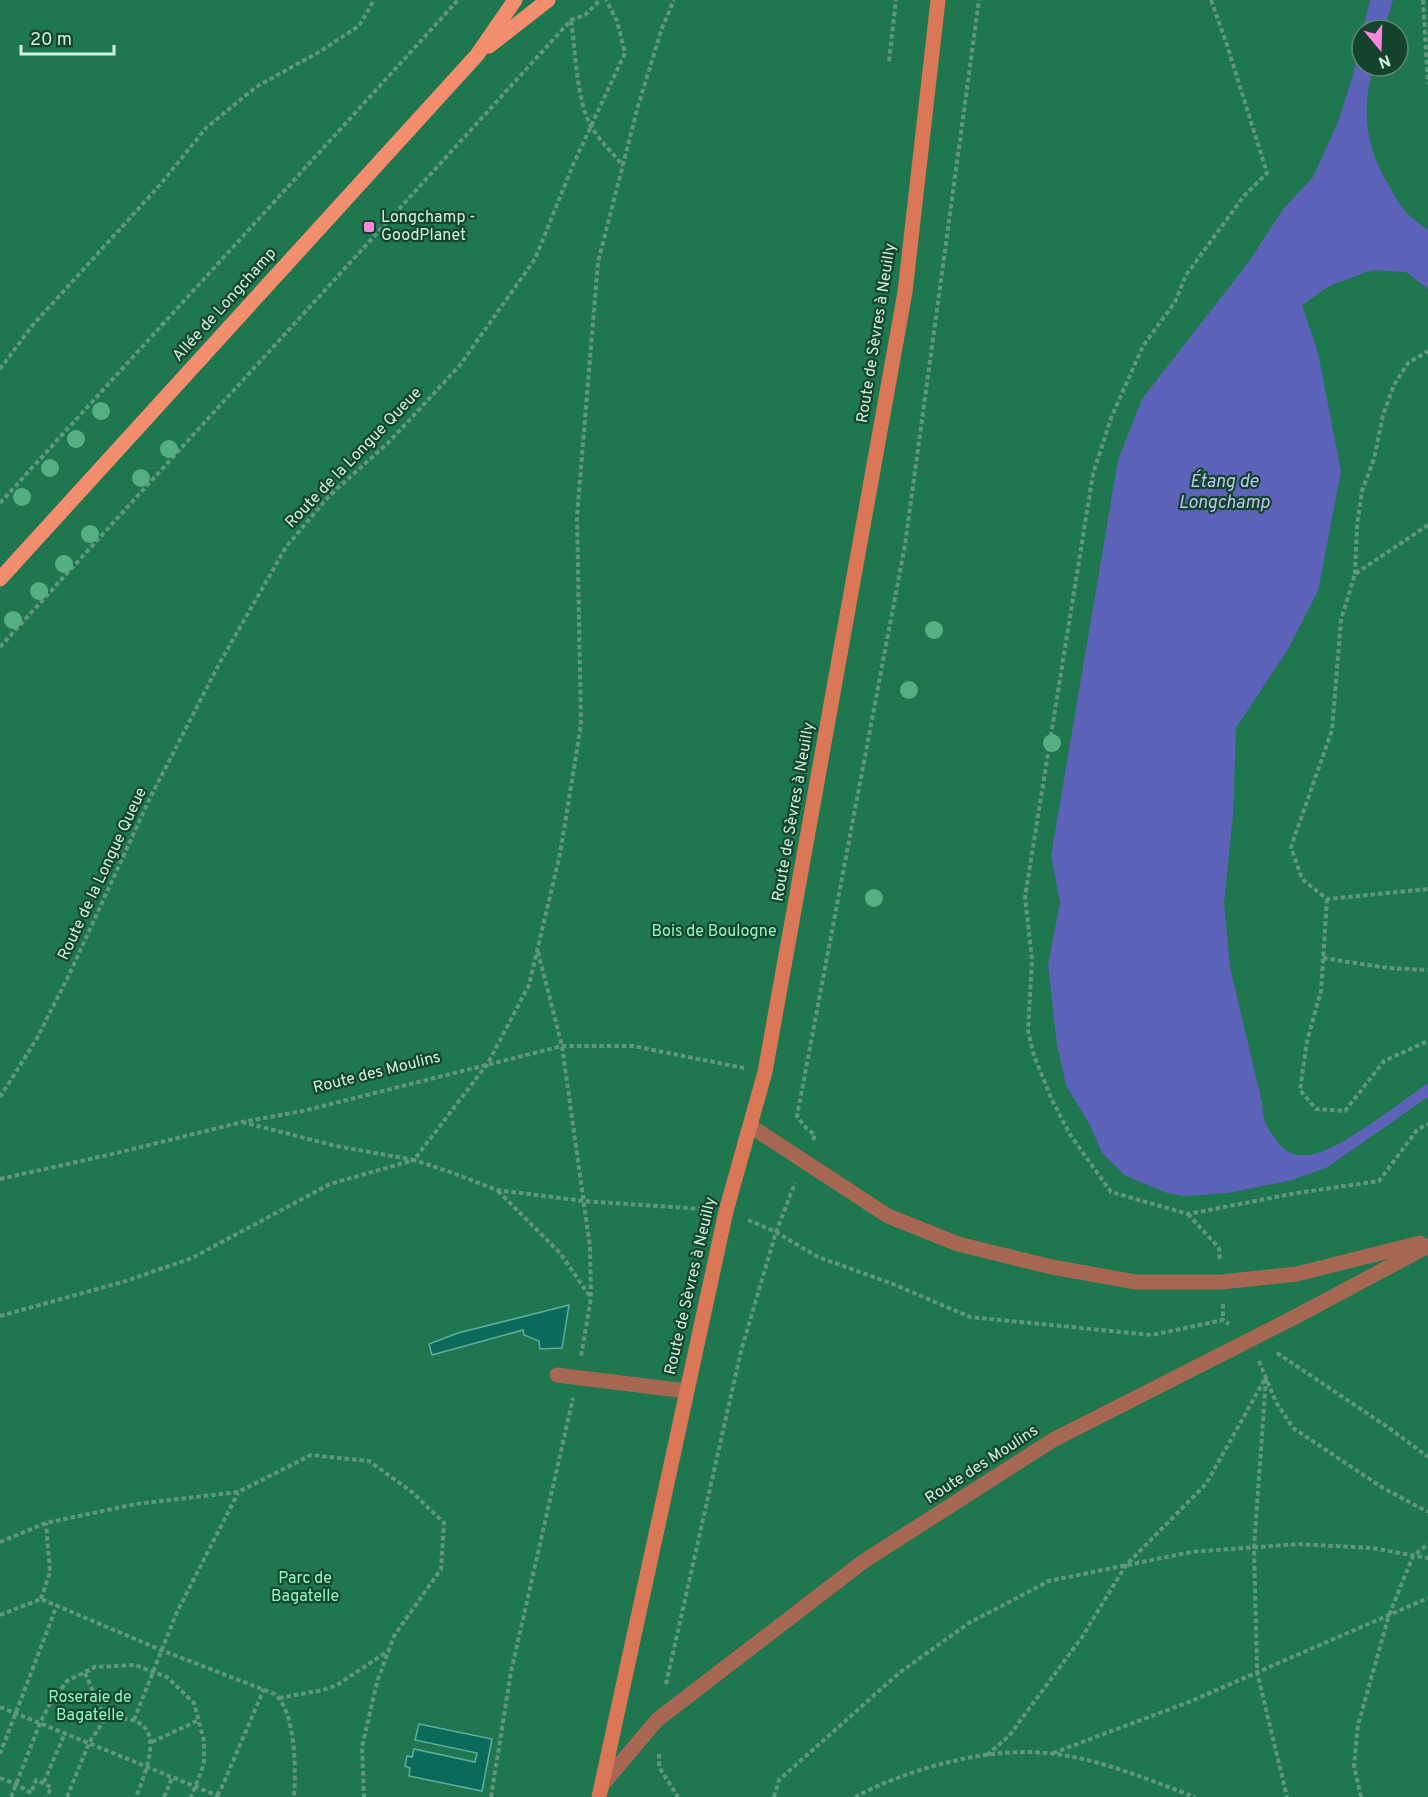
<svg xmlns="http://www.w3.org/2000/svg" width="1428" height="1797" viewBox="0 0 1428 1797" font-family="Overpass,sans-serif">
<rect width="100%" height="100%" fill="#0d5233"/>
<path fill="#1e774e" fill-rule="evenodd" d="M 0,0 L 1428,0 L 1428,1797 L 0,1797 ZM 1362,30 L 1398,30 L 1398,66 L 1362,66 Z"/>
<path fill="#5e63ba" d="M 1370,0 L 1393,0 L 1384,30 L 1363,30 Z
M 1362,34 L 1362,66 L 1374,66 C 1360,111 1366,149 1391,189 C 1396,198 1402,209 1410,216 C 1415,221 1422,225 1428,230 L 1428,289 L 1406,272 L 1372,270 L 1329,286 L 1302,305 L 1318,353 L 1341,471 L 1318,591 L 1288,649 L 1236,728 L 1233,815 L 1224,903 L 1230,967 L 1262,1103 C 1263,1120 1265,1124 1274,1137 C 1282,1150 1292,1157 1309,1155 C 1338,1152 1401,1102 1428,1083 L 1428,1097 L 1326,1168 L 1292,1180 L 1227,1193 L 1185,1196 L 1167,1193 L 1124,1175 L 1102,1153 L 1090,1125 L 1066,1085 L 1057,1044 L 1048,965 L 1060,902 L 1051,856 L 1118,460 L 1142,399 L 1248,263 L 1283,209 L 1313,177 L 1338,122 L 1353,75 Z"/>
<path fill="#0c6a5b" stroke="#5eaf9e" stroke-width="1.5" d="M 569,1305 L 562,1348 L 540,1349 L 539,1341 L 524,1335 L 523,1330 L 432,1355 L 429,1344 L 458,1333 Z
M 419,1724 L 492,1739 L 482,1791 L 409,1776 L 410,1768 L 405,1766 L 407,1756 L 412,1757 L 414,1749 L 475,1762 L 477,1753 L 415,1740 Z"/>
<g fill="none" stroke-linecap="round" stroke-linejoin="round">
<path stroke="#63977d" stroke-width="4" stroke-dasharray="4.5 3" stroke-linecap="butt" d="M 1211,0 L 1227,45 L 1267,173 L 1244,196 L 1186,275 L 1175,302 L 1143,346 L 1111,418 L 1093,474 L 1025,897 L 1032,960 L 1028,1031 L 1034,1056 L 1052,1100 L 1071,1136 L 1111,1192 L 1188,1214 L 1297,1193 L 1379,1181 L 1417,1130 L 1428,1124
M 1423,0 L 1428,84
M 571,21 C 576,52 576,99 591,126 C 599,140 613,153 623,166
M 889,61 L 896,0
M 0,369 L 32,326 L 159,186 L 206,128 L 256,87 L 319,52 L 359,26 L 374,0
M 0,503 L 458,0
M 1428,525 L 1355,574 L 1341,620 L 1332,730 L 1291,847 L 1302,879 L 1327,899 L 1428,889
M 1355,574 L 1357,526 L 1362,491 L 1374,459 L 1383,415 L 1394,385 L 1408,363 L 1428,351
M 0,647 L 571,20 L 585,15 L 600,0
M 1327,899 L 1321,991 L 1307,1041 L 1300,1090 L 1316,1109 L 1345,1111 L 1384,1061 L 1428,1041
M 538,952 L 562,1046 L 590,1247 L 591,1298 L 581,1356
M 1323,958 L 1388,968 L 1428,970
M 0,1097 L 36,1040 L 69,975 L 149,800 L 219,664 L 286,547 L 329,496 L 390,441 L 460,365 L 535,259 L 573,165 L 625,53 L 617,21 L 606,0
M 242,1122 L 336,1146 L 414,1160 L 488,1063 L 529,985 L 560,854 L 581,725 L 577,516 L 598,262 L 638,106 L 662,28 L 674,0
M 813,1140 L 815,1135 L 804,1126 L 797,1116 L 905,545 L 979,0
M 0,1179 L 117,1153 L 242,1122 L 303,1111 L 562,1046 L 633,1046 L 744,1068
M 498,1191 L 560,1253 L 591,1298
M 1188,1214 L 1219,1248 L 1220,1261
M 748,1220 L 776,1232 L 818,1257 L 893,1284 L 970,1317 L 1152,1335 L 1223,1320 L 1229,1324
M 1223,1304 L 1223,1320
M 0,1316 L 126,1281 L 192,1258 L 330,1184 L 414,1160 L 450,1172 L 497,1190 L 584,1201 L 703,1209
M 1277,1353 L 1389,1428 L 1428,1457
M 1259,1361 L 1276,1402 L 1293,1428 L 1383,1488 L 1428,1512
M 1266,1379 L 1254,1547 L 1257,1672 L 1287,1797
M 0,1542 L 46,1523 L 136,1504 L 238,1492 L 311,1455 L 369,1461 L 412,1492 L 444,1523 L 441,1569 L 394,1636 L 377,1682 L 362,1747 L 364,1797
M 41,1599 L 50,1572 L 46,1523
M 0,1615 L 41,1599 L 161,1650 L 275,1694 C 296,1713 296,1770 294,1797
M 85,1673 L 105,1719
M 666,1684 L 741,1351 L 776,1232 L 795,1183
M 279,1698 L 323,1690 L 337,1685 L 388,1651
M 0,1707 L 221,1797
M 134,1720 L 176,1614 L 238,1493
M 152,1742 L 199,1720
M 1053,1753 L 1189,1702 L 1428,1598
M 0,1754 L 57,1605
M 659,1754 L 659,1767 L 678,1797
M 987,1755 L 1009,1736 L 1082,1637 L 1126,1565 L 1206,1484 L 1266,1377
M 0,1778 L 16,1784 L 31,1793 L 36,1780 L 51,1787 L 47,1797
M 44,1782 L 65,1733
M 217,1795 L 221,1789 L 264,1689
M 11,1797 L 40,1723 L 48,1707 L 67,1681 L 95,1667 L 135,1665 L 167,1677 L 194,1703 L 204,1741 L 204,1764 L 191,1797
M 67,1797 L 89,1743 L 105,1719 C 169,1712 151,1759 136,1797
M 164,1797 L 172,1778
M 491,1797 L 511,1672 L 573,1398
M 774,1797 L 779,1780 L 899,1673 L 969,1623 L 1049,1581 L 1191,1552 L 1298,1544 L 1372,1548 L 1428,1558
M 855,1797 C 910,1768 992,1745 1055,1754 C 1103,1760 1149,1780 1195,1797
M 1361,1797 L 1354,1766 L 1358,1725 L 1389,1615 L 1413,1556 L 1428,1544"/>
<path stroke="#a66753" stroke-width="15" d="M 557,1375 L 686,1391"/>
<path stroke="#a66753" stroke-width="15" d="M 750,1126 L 888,1216 L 958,1244 L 1052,1267 L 1136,1282 L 1221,1282 L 1297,1274 L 1420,1243
M 603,1784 L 657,1720 L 864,1561 L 1053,1440 L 1293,1318 L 1428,1246"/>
<path stroke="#da7757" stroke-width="15" d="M 599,1797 L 726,1211 L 765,1072 L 905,292 L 938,0"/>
<path stroke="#f28d6d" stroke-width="15" d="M 489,46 L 548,0
M 0,579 L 477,55 L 515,0"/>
</g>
<g fill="#55b081">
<circle cx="101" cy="411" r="9"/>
<circle cx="76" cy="439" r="9"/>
<circle cx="169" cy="449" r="9"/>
<circle cx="50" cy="468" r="9"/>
<circle cx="141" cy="478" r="9"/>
<circle cx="22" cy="497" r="9"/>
<circle cx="90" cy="534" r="9"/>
<circle cx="64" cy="564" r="9"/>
<circle cx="39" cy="591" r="9"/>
<circle cx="13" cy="620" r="9"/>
<circle cx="934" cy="630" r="9"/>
<circle cx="909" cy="690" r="9"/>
<circle cx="1052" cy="743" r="9"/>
<circle cx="874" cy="898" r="9"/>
</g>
<rect fill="#ff85de" stroke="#14442d" stroke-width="2" x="363" y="221" width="12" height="12" rx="3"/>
<g text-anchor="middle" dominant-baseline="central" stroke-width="4.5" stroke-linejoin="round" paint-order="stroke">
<g font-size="16" fill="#d2f2de" stroke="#14442d" text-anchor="start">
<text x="381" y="218">Longchamp -<tspan x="381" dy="18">GoodPlanet</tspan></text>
</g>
<g font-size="16" fill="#d2f2de" stroke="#14442d">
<text transform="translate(225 305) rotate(-48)">Allée de Longchamp</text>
<text transform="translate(877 333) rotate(-81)">Route de Sèvres à Neuilly</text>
<text transform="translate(354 458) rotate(-46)">Route de la Longue Queue</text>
<text transform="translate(794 812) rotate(-80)">Route de Sèvres à Neuilly</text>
<text transform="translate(103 874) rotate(-65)">Route de la Longue Queue</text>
<text transform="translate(377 1073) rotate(-14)">Route des Moulins</text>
<text transform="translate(691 1286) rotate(-77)">Route de Sèvres à Neuilly</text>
<text transform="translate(982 1465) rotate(-33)">Route des Moulins</text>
</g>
<g font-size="16" fill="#90fcc1" stroke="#14442d">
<text x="714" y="932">Bois de Boulogne</text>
<text x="305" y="1579">Parc de<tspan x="305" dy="18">Bagatelle</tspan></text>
<text x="90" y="1698">Roseraie de<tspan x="90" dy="18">Bagatelle</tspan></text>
</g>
<g font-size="18" font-style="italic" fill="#bec5f3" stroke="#14442d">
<text x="1224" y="482">Étang de<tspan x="1224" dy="21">Longchamp</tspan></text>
</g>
</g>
<g transform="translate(1380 48) rotate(161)"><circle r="28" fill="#14442d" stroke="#608a74" stroke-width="1.5"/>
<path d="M0-4.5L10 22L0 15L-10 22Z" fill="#ff85de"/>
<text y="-9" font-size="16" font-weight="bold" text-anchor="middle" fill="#d2f2de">N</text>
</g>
<path d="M21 45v9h93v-9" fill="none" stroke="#d2f2de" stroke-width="3"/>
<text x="30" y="45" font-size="18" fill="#d2f2de" stroke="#14442d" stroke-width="4.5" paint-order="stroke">20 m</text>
</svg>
